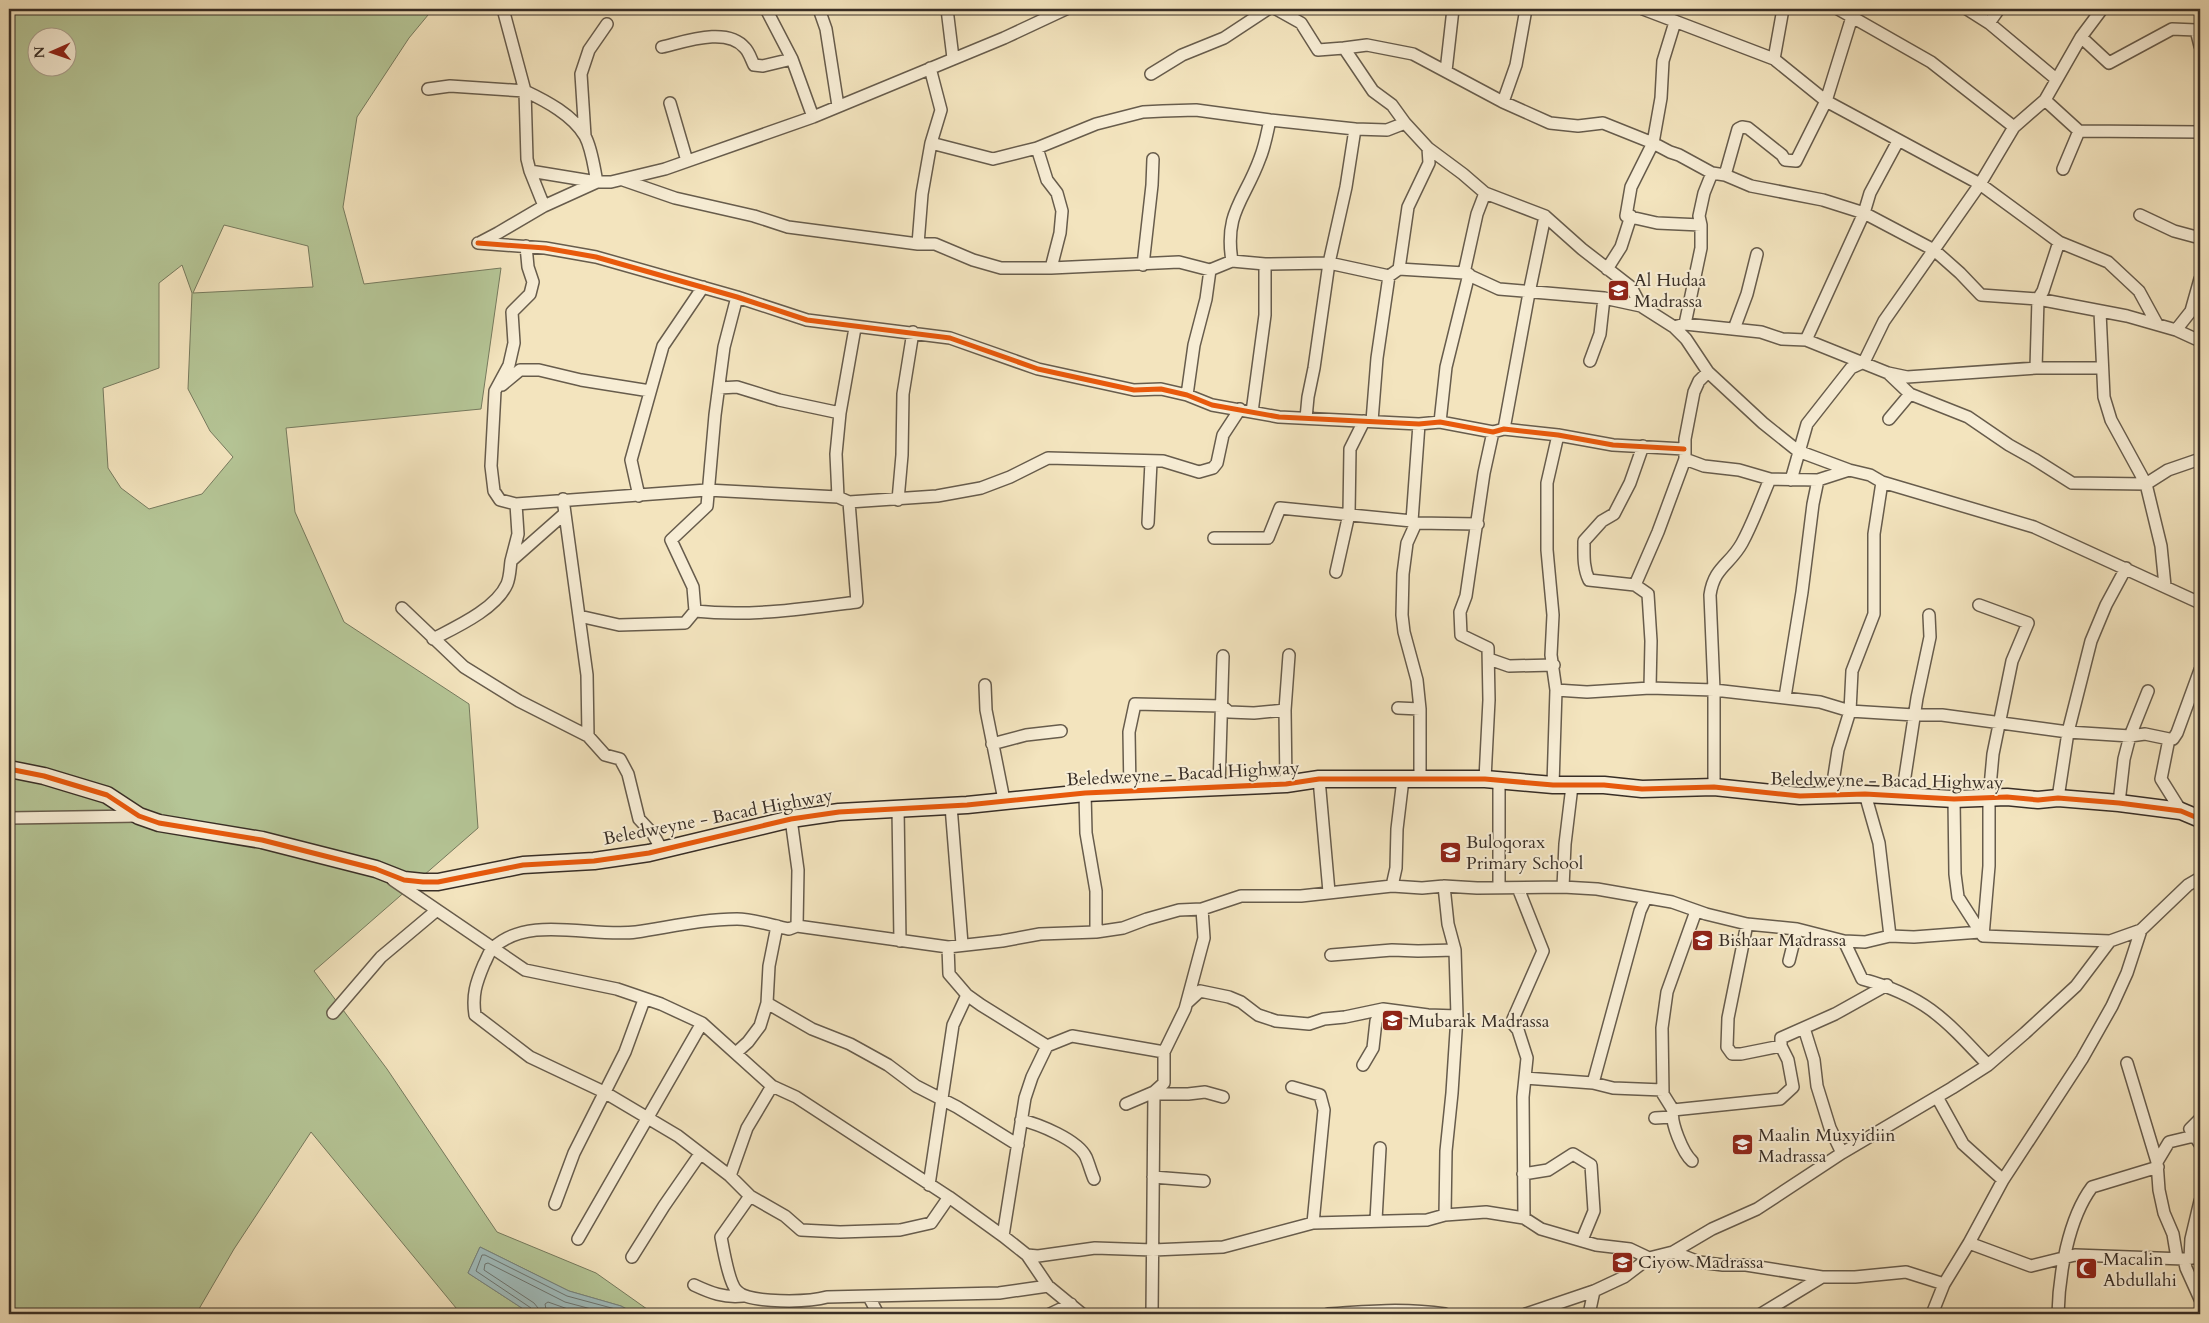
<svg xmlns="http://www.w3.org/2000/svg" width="2209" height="1323" viewBox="0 0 2209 1323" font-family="Cardo,serif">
<rect width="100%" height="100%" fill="#f3e4be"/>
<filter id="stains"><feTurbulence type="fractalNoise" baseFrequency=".004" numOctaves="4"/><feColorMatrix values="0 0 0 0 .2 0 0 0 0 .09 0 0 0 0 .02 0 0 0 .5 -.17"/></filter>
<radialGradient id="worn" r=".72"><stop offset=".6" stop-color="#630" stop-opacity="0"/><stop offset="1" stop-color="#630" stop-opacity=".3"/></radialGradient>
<path fill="#b5c596" stroke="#767a5e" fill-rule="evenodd" d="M 9,9 L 433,9 L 409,38 L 357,117 L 343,207 L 364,284 L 501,268 L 481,409 L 286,428 L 295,512 L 344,622 L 469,704 L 478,828 L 314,971 L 387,1069 L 497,1232 L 596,1273 L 654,1314 L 636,1314 L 621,1306 L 569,1291 L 480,1247 L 468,1273 L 531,1314 L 461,1314 L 311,1132 L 234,1249 L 196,1314 L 9,1314 ZM 38,38 L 68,38 L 68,68 L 38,68 ZM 224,225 L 308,246 L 313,287 L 193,293 ZM 182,265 L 192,293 L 188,389 L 210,431 L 233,457 L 202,494 L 149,509 L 121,488 L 108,468 L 103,388 L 159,368 L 159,283 Z"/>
<path fill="#a0bcbc" stroke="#768380" d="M 480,1247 L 569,1291 L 621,1306 L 636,1314 L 531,1314 L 468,1273 Z"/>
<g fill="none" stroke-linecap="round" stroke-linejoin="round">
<path stroke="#6c7571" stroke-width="1" d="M 533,1314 L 531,1308 L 476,1271 L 482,1255 L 485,1255 L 567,1296 L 619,1310 L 626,1314
M 539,1314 L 538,1308 L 534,1303 L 484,1270 L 485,1264 L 488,1263 L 565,1302 L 610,1314
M 547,1314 L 545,1304 L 548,1302 L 582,1314"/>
<defs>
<path id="street" d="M 503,9 L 525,91 C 546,101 573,115 585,136 C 592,149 594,168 597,182
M 766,9 L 792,59 L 813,117
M 819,9 L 826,29 L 838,106
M 947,9 L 953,58
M 1276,9 L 1301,23 L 1318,50 L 1344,48 L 1373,91 L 1392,105 L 1405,123 L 1428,148 L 1463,174 L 1485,193 L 1545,216 L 1582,249 L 1631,287 L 1641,306 L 1674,327 L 1686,339 L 1708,372 L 1763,423 L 1798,451 L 1849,470 L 1870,475 L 1882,482 L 2034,527 L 2200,603
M 1643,9 L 1774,59 L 1826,101 L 1980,184 L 2059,242 L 2108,262 L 2139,291 L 2157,324
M 1838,9 L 1931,62 L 2014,127
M 1967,9 L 1989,23 L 2056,79
M 1675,22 L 1663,61 L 1661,98 L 1653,143 L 1631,187 L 1626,216 L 1657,223 L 1701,225
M 1989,23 L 1999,9
M 2081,37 L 2109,63 L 2172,29 L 2196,30 L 2200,46
M 662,47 C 684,42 727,26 745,48 C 749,52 751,59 754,65 L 763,66 L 792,59
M 1344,48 L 1367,45 L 1413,54 L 1503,102 L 1550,123 L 1578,126 L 1603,123 L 1653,143 L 1670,152 L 1679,155 L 1712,173 L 1725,175 L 1751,186 L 1823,200 L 1864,213 L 1934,250 L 1960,273 L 1981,295 L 2038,299 L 2127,316 L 2176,330 L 2200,341
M 1774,59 L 1783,9
M 1446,71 L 1453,9
M 1151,74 L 1182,55 L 1224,38 L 1268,9
M 428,89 L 450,86 L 525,91 L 527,159 L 530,171 L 544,206
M 2045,100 L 2079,131 L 2200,132
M 1503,102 L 1516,65 L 1526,9
M 670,103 L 687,161
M 585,136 L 581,74 L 589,50 L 607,24
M 931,143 L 993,159 L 1037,148 L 1096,124 L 1143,112 L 1163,111 L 1196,110 L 1270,120 L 1355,129 L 1387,130 L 1405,123
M 1037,148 L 1047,180 L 1057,193 L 1062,211 L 1060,233 L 1051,268
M 2063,169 L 2079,131
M 530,171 L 597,182 L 611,182 L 665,169 L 813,117 L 1004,38 L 1066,9
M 1725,175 L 1738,129 L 1742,127 L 1748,128 L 1782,155 L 1785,160 L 1796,161 L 1826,101 L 1852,17 L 1853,9
M 623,180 L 675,198 L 754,216 L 788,227 L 918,244 L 935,244 L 973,260 L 1001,268 L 1051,268 L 1179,262 L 1210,270 L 1232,261 L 1265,264 L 1329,263 L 1389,276 L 1399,269 L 1464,273 L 1499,289 L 1604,298 L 1641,306
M 2140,215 L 2174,231 L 2200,238
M 478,243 L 545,248 L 596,257 L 737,297 L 807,320 L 950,338 L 1038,369 L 1134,390 L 1161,389 L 1187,395 L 1212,405 L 1279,417 L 1419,424 L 1440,422 L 1493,432 L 1504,429 L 1558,435 L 1613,445 L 1684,449
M 479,243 L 498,233 L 544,206 L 597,182
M 918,244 L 922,194 L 931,143 L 941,110 L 930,68
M 1232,261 C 1224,212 1245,200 1260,158 C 1265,146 1267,133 1270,120
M 1143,265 L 1152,185 L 1153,159
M 1399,269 L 1408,207 L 1429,163 L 1428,148
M 1607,269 L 1621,247 L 1631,216
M 1464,273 L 1477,214 L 1485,193
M 2191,311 L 2200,279
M 2100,312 L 2104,397 L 2111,420 L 2146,484 L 2161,546 L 2165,586
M 1685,324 L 1701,248 L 1701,225 L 1699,216 L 1704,193 L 1712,173
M 1674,327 L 1685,324 L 1761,332 L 1782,339 L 1806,340 L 1888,373 L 1907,377 L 2036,368 L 2102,368
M 1734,329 L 1747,294 L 1757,254
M 2176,330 L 2191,311 L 2200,311
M 1806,340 L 1864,213 L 1870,193 L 1898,141
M 1590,361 L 1600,334 L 1604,298
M 2036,368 L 2038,299 L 2043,291 L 2059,242
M 1889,374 L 1910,394 L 1968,417 L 2009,445 L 2034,459 L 2072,483 L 2146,484 L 2168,470 L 2200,459
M 502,385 L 520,370 L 539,370 L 581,380 L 650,391
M 719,388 L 737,387 L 779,400 L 840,413
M 1187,395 L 1194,345 L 1206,299 L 1210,270
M 1252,412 L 1265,315 L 1265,264
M 1306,418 L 1308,397 L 1314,368 L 1329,263 L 1346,187 L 1355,129
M 1889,419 L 1910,394
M 1372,421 L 1377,358 L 1389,276
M 1440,422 L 1446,367 L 1469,274
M 1504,429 L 1529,293 L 1545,216
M 1643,446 L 1630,483 L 1614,514 L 1602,521 L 1584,541 C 1584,554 1583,568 1589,580 L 1635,585 L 1648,594 L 1651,641 L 1650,688
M 1685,459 L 1704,466 L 1739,470 L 1770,479 L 1818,480 L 1849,470
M 1791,480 L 1807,424 L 1851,368 L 1864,362 L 1884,321 L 1980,184 L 2014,127 L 2045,100 L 2081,37 L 2102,9
M 639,496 L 631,460 L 663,346 L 703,287
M 838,497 L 836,454 L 840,413 L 855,328
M 563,499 L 587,675 L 588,736
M 898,500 L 902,455 L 903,394 L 913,332
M 516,504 L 707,490 L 838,497 L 849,502 L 937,496 L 981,488 L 1010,477 L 1048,458 L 1163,461 L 1199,472 L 1213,468 L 1217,463 L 1223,435 L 1240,409
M 1412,521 L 1419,424
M 1148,523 L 1151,462
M 1416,523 L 1407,543 L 1403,574 L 1402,615 L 1404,632 L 1417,680 L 1420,709 L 1420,778
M 1214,538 L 1268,538 L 1280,508 L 1412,521 L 1416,523 L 1478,524
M 511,561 L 518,534 L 516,504 L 500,500 L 494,491 L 491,466 L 495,391 L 509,365 L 514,343 L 512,312 L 530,294 L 533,282 L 528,267 L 526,246
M 1336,572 L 1349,514 L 1350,449 L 1364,421
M 1635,585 L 1658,532 L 1685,459 L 1685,439 L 1694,392 L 1699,381 L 1708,372
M 1979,605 L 2028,623 L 2012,661 L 1993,754 L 1989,798 L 1989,866 L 1983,936
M 402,608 L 464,667 L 519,701 L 588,736 L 605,755 L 620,759 L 628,774 L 639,819 L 653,834 L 662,850
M 695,611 L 693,587 L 671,540 L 707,506 L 715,415 L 724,347 L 737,297
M 579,616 L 619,625 L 685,623 L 695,611 C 749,617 803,609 857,602 L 849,502
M 433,639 C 456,627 496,609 507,584 C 510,577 510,568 511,561 L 563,515
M 1489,659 L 1509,666 L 1554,665
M 985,685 L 986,710 L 1004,800
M 1556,690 L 1587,692 L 1650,688 L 1714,690 L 1820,702 L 1850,711 L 1914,715 L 1942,715 L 2068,732 L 2130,736 L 2145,734 L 2169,739
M 1785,697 L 1802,592 L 1813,504 L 1818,480
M 1398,708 L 1420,709
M 1285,710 L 1286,784
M 992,744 L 1026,735 L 1061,731
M 1319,779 L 1329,892
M 1485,779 L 1489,700 L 1488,648 L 1461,635 L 1460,612 L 1466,596 L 1484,473 L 1493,432
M 1499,781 L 1499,887
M 1553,785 L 1556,690 L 1551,655 L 1553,615 L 1547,550 L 1547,483 L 1558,435
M 1714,787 L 1714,690 L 1710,595 C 1714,567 1730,565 1742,543 C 1753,523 1761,500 1770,479
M 1219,788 L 1223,656
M 1130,792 L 1129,732 L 1135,704 L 1222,706 L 1229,712 L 1254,713 L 1285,710 L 1289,655
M 1085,793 L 1086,833 L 1096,891 L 1096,932
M 1865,794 L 1879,843 L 1890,936
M 1831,795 L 1838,750 L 1850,711 L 1852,671 L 1874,614 L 1874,534 L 1882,482
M 1902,796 L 1917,698 L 1930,637 L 1929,615
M 2058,798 L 2068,732 L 2091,641 L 2106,605 L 2126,568
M 1954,799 L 1955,874 L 1958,897 L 1983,936 L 2110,941 L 2141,930 L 2188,885 L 2200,878
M 2119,803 L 2124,759 L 2130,736 L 2148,691
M 951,806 L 962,944
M 898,808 L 900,941
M 2181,811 L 2161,779 L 2169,739 L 2173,739 L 2177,733 L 2200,670
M 9,818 L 139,816
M 791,819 L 798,870 L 797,926
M 393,880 L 525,970 L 617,989 L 661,1004 L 702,1023 L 772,1086 L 796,1097 L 949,1197 L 1003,1236 L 1027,1255 L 1048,1286 L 1082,1314
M 1392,886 L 1396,868 L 1397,829 L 1403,779
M 1444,886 L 1448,924 L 1455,950 L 1457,1016 L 1452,1093 L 1446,1151 L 1445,1215
M 1563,887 L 1565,844 L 1572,786
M 1518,888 L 1543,951 L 1513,1019 L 1513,1024 L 1518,1030 L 1527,1058 L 1523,1097 L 1524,1218
M 1747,924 L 1728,1018 L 1727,1047 L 1732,1054 L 1741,1054 L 1781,1046
M 1844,941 L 1862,979 C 1925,996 1945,1019 1988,1065
M 948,947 L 949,974 L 967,995 L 981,1005 L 1047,1046
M 1331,955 L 1392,950 L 1418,951 L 1455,950
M 1789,961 L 1797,929
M 1188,1002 L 1200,991 L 1229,997 L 1241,1002 L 1258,1015 L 1276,1021 L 1309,1024 L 1324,1019 L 1345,1017 L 1383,1009 L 1428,1015 L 1457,1016
M 767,1003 L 812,1029 L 850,1044 L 888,1065 L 916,1086 L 957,1107 L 1018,1145
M 333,1013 L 381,957 L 437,910
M 1804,1028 L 1814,1060 L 1817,1086 L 1830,1128 L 1842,1153
M 737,1052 L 748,1042 L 760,1026 L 767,1003 L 769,966 L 777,926
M 2127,1063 L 2157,1162 L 2159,1190 L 2164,1213 L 2173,1234 L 2177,1258
M 1363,1065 L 1373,1048 L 1376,1021 L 1383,1009
M 1525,1078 L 1593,1083 L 1613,1088 L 1663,1090
M 1593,1083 L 1640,911 L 1646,898
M 1292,1087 L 1320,1095 L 1324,1110 L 1313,1223
M 1154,1094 L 1188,1094 L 1205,1092 L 1223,1097
M 1937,1097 L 1963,1144 L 2003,1180
M 1126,1104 L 1154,1092
M 1673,1110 L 1780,1099 L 1793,1087 L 1788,1060 L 1781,1046 L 1781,1038 L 1835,1014 L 1887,985
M 1655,1118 L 1672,1117
M 2200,1119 L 2190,1129 L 2200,1144
M 1021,1120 C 1039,1124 1078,1140 1086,1157 C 1089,1164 1091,1172 1094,1179
M 1692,1161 C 1683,1153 1670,1122 1673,1110 L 1663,1094 L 1662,1028 L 1667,992 L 1696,911
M 2157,1162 L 2169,1142 L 2194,1136
M 1523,1174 L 1548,1170 L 1573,1154 L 1591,1165 L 1594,1211 L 1582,1240
M 730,1176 L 747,1128 L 772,1086
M 1153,1177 L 1204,1181
M 929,1185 L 953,1025 L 967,995
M 750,1196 L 721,1237 C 723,1248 729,1284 737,1291 C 749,1304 810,1302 827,1297 L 999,1293 L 1048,1286
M 949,1197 L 931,1223 L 900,1230 L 840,1232 L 801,1230 L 785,1216 L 750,1196 L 730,1176 L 678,1136 L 604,1092 L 530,1057 L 475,1015 C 472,995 476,983 484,964 C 487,959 489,951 493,948 C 529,914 592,938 636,932 C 670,927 702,919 737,919 C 754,919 773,926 789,929 L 797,926 L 948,947 L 1002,941 L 1040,934 L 1096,932 L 1123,928 L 1147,919 L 1179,910 L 1202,909 L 1241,896 L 1301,896 L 1392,886 L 1422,888 L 1444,886 L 1477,888 L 1563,887 L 1597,889 L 1672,902 L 1706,914 L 1747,924 L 1797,929 L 1844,941 L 1865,942 L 1890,936 L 1914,937 L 1980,932
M 555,1204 L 574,1153 L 625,1052 L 644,1000
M 1376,1220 L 1380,1148
M 1003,1236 L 1025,1098 L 1032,1077 L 1047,1046 L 1072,1036 L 1164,1052
M 578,1239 L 702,1023
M 1969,1243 L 2031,1266 L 2075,1255 L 2184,1259 L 2200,1257
M 1673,1252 L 1699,1262 L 1723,1265 L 1746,1265 L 1822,1277 L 1855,1277 L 1906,1272 L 1944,1284
M 1027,1255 L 1038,1256 L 1095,1248 L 1153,1250 L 1223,1247 L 1313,1223 L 1427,1220 L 1445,1215 L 1486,1212 L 1524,1218 L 1541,1229 L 1596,1245 L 1630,1249 L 1649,1258
M 632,1257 L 664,1206 L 700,1154
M 2190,1258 L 2191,1239 L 2200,1201
M 2184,1259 L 2186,1268 L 2200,1299
M 694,1285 C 711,1293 724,1298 743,1296
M 869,1297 L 878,1314
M 1050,1314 L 1071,1304
M 1152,1314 L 1154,1092 L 1164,1083 L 1164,1052 L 1185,1009 L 1204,938 L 1202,909
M 1328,1314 C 1367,1311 1406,1308 1445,1314
M 1526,1314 L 1594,1291 L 1624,1277 L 1649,1258 L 1673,1252 L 1712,1229 L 1757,1209 L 1842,1153 L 1952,1088 L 1988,1065 L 2025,1033 L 2076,986 L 2110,941
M 1589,1314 L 1594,1291
M 1761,1314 L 1822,1277
M 1932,1314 L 1944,1284 L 1969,1243 L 2003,1180 L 2082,1059 L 2112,1006 L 2127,973 L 2141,930
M 2058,1314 C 2059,1275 2068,1219 2092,1187 L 2158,1167"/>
<path id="secondary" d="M 9,769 L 44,776 L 107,795 L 139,816 L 159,823 L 262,840 L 376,869 L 404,880 L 423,882 L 438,882 L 523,865 L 594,861 L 649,853 L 791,819 L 839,812 L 967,805 L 1085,793 L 1286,784 L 1319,779 L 1485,779 L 1553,785 L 1604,785 L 1642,789 L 1714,787 L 1800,796 L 1865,794 L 1954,799 L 2007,797 L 2038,800 L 2058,798 L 2119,803 L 2181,811 L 2200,819"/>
</defs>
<use href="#street" stroke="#675c4c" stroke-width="14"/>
<use href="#secondary" stroke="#382e26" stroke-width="19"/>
<use href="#street" stroke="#f7edd5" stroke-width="11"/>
<use href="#secondary" stroke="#f7edd5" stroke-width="16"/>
<defs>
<path id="cycleway" d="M 478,243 L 545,248 L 596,257 L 737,297 L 807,320 L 950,338 L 1038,369 L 1134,390 L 1161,389 L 1187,395 L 1212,405 L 1279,417 L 1419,424 L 1440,422 L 1493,432 L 1504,429 L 1558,435 L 1613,445 L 1684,449
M 9,769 L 44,776 L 107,795 L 139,816 L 159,823 L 262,840 L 376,869 L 404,880 L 423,882 L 438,882 L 523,865 L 594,861 L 649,853 L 791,819 L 839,812 L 967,805 L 1085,793 L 1286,784 L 1319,779 L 1485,779 L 1553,785 L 1604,785 L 1642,789 L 1714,787 L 1800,796 L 1865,794 L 1954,799 L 2007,797 L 2038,800 L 2058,798 L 2119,803 L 2181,811 L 2200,819"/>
</defs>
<use href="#cycleway" stroke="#f7edd5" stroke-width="8"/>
<use href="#cycleway" stroke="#e8590c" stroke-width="5"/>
</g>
<defs>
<symbol id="school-square" viewBox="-11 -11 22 22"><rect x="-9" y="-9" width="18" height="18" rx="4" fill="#8f2418" stroke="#f7edd5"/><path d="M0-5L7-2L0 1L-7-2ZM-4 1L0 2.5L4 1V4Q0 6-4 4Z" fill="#fff"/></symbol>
<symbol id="mosque-square" viewBox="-11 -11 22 22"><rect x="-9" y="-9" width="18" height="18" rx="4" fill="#8f2418" stroke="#f7edd5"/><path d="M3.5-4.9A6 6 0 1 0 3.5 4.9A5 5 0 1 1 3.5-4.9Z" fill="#fff"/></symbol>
</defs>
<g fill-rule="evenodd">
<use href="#school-square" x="1606" y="278" width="25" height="25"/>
<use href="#school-square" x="1438" y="840" width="25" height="25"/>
<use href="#school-square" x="1690" y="928" width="25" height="25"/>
<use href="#school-square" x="1380" y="1008" width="25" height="25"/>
<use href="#school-square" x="1730" y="1132" width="25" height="25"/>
<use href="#school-square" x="1610" y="1250" width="25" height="25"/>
<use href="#mosque-square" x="2074" y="1256" width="25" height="25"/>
</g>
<g text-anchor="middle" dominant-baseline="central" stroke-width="4" stroke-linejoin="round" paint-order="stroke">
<g font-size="18" fill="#382e26" stroke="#f7edd5" text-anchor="start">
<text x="1634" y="280">Al Hudaa<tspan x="1634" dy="21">Madrassa</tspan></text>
<text x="1466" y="842">Buloqorax<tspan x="1466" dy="21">Primary School</tspan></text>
<text x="1718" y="940">Bishaar Madrassa</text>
<text x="1408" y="1021">Mubarak Madrassa</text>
<text x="1758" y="1135">Maalin Muxyidiin<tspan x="1758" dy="21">Madrassa</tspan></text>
<text x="2103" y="1259">Macalin<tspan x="2103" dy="21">Abdullahi</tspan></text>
<text x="1638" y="1262">Ciyow Madrassa</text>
</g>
<g font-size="18" fill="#382e26" stroke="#f7edd5">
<text transform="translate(1183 774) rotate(-3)">Beledweyne - Bacad Highway</text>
<text transform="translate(1887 781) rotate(1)">Beledweyne - Bacad Highway</text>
<text transform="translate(718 817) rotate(-11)">Beledweyne - Bacad Highway</text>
</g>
</g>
<rect width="2209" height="1323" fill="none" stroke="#f3e4be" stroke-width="30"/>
<rect x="10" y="10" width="2189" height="1303" fill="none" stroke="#382e26" stroke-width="2.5"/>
<rect x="15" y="15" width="2179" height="1293" fill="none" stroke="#382e26"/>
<g transform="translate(52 52) rotate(268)"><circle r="24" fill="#f7edd5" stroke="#aba18f"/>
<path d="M0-4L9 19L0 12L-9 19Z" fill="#8f2418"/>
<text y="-8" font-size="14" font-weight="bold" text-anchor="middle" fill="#382e26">N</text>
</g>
<rect width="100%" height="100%" filter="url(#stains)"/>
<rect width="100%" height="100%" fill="url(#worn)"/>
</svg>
